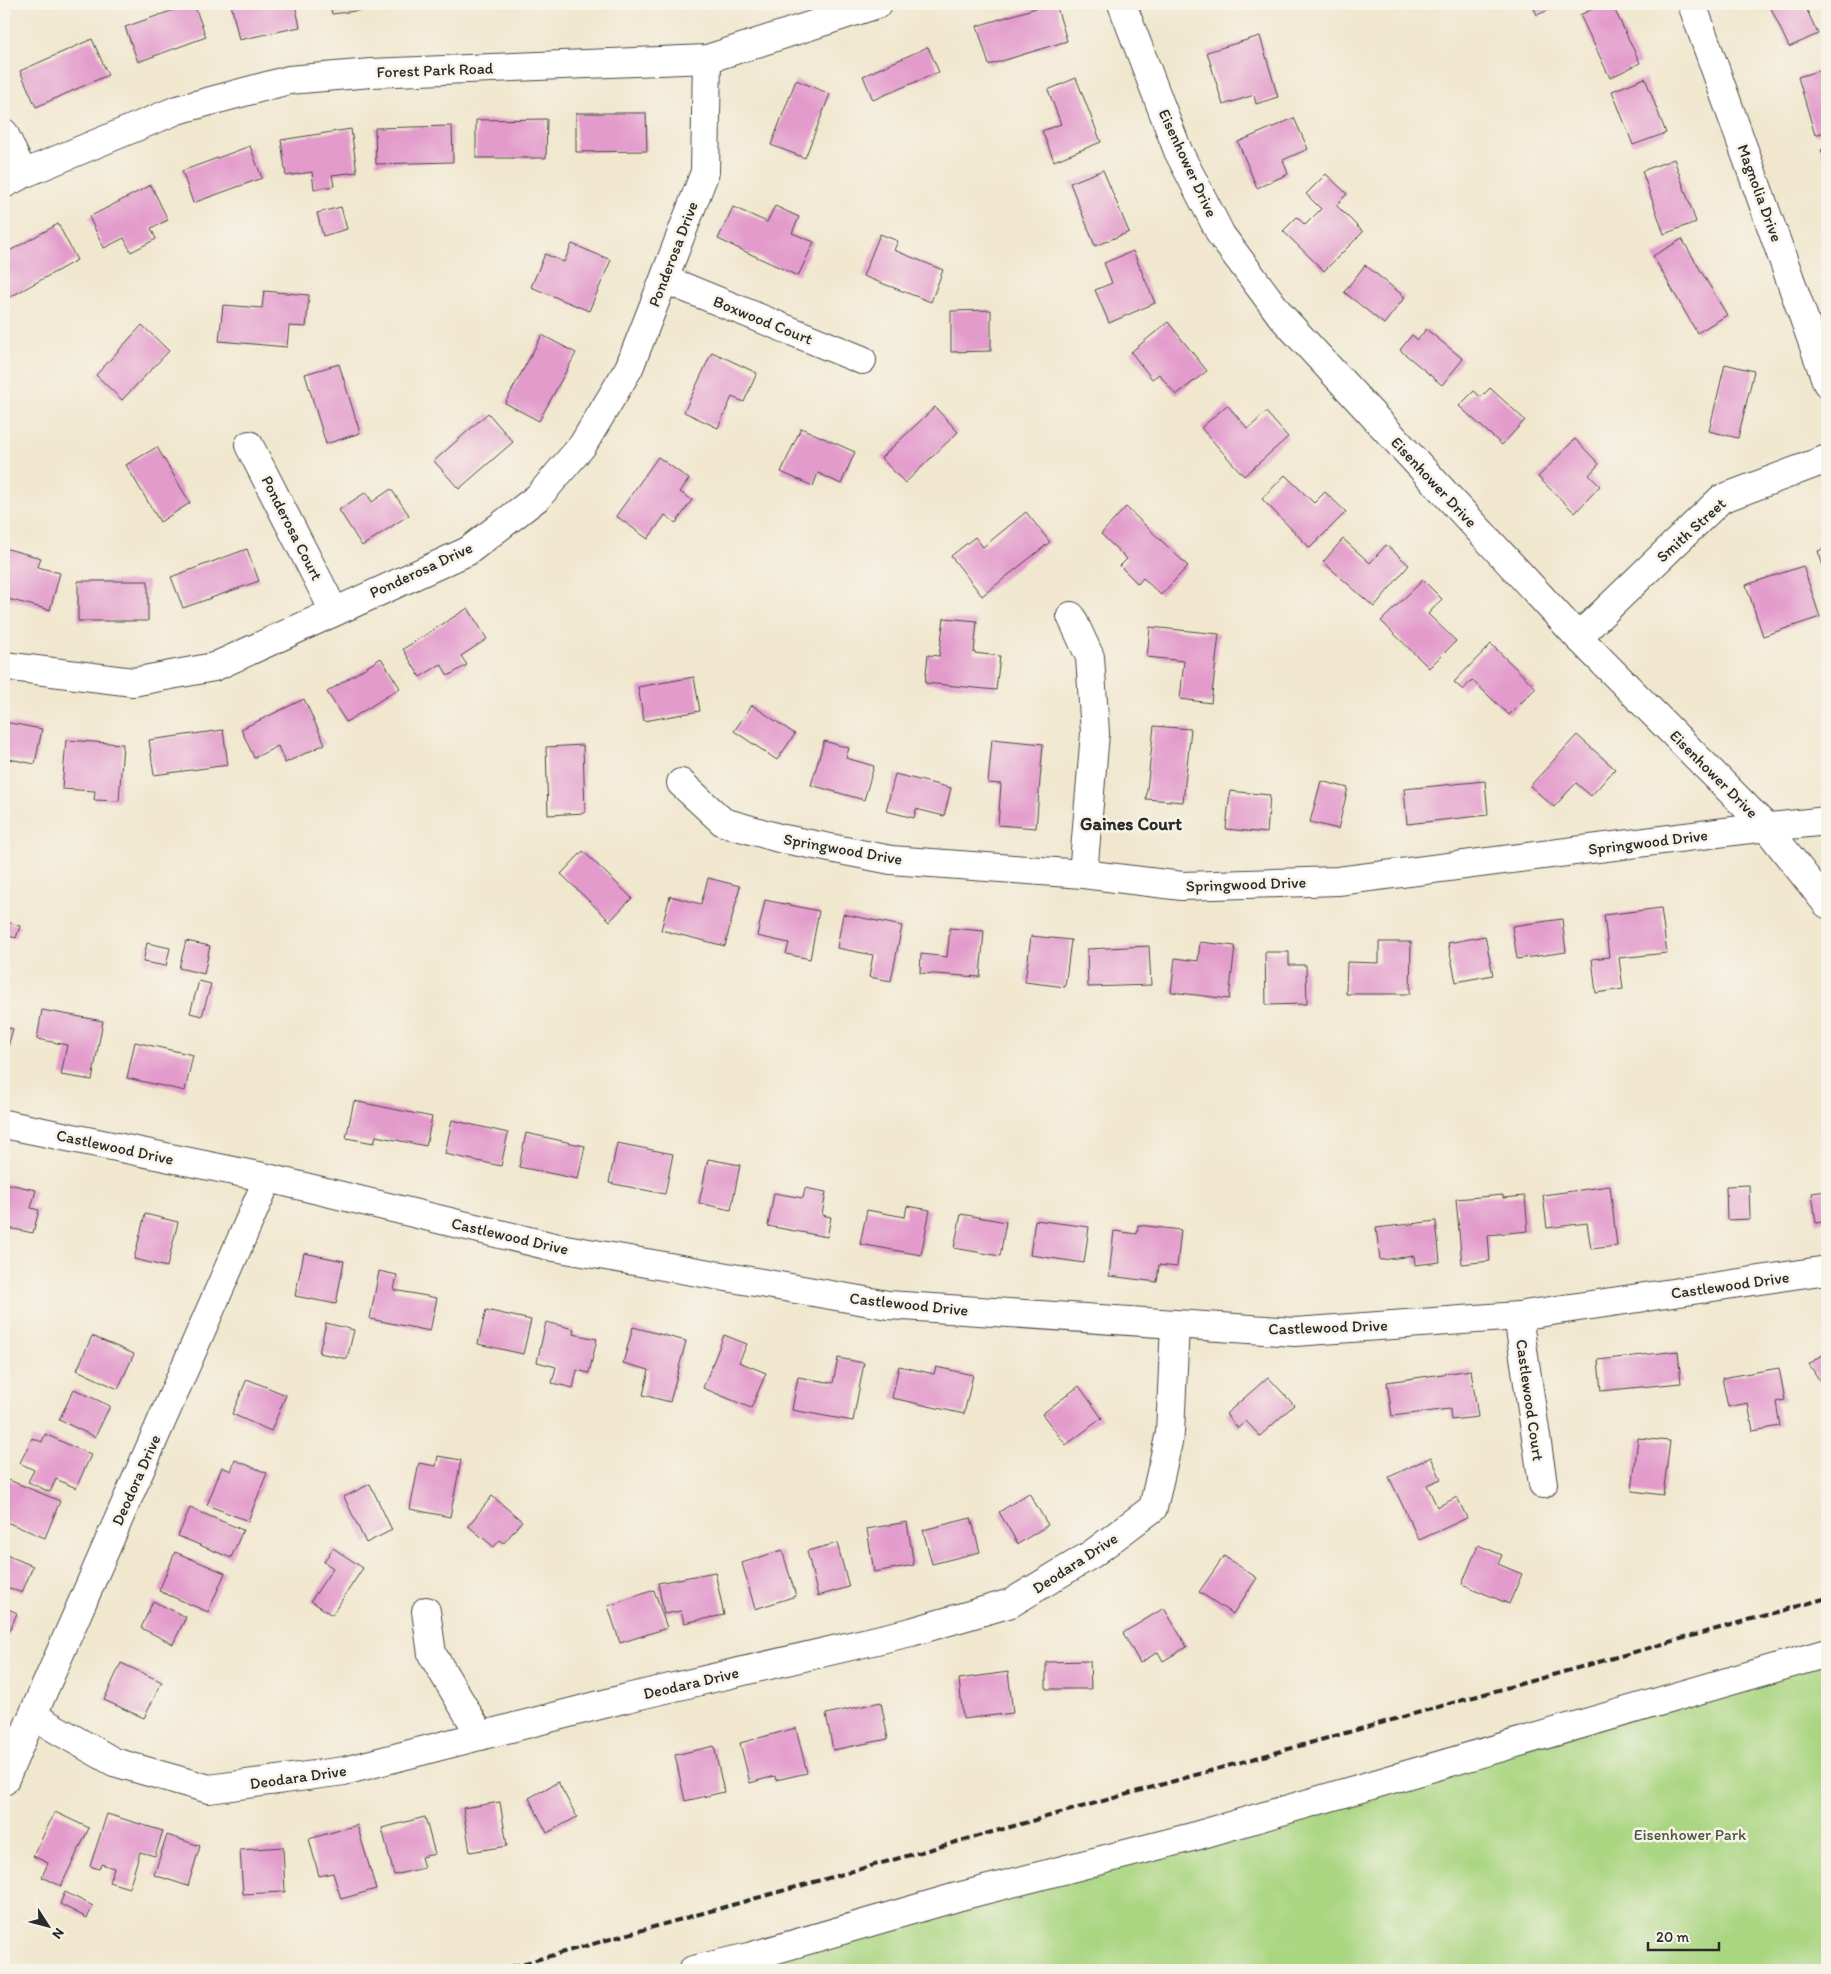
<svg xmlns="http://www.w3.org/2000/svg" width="1831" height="1974" viewBox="0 0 1831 1974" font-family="Itim,sans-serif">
<rect width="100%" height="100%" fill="#f7f3e8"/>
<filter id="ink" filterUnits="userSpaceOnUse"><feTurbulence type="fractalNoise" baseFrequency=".02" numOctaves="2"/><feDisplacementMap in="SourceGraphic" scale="10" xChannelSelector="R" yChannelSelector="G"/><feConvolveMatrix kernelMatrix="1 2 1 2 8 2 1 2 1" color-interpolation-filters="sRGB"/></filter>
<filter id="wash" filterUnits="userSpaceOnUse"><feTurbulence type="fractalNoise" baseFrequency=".0096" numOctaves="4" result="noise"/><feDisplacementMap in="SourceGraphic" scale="20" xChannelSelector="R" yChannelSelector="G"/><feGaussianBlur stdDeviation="1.12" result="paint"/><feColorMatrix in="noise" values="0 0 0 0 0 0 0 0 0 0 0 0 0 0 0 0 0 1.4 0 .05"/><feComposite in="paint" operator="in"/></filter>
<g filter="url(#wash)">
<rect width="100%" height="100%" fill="#f1e7cf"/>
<path fill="#aad682" stroke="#6a8056" d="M 1827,1654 L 1827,1970 L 688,1970 Z"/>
<g id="blocks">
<path fill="#e39bcc" d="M 191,4 L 194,4 L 206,37 L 138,62 L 125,27 Z
M 231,4 L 295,4 L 300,27 L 239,40 Z
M 330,4 L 401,4 L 401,5 L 332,14 Z
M 1049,4 L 1056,4 L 1067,41 L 989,65 L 977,26 Z
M 1532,4 L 1563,4 L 1537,15 Z
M 1603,4 L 1612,4 L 1640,63 L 1610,78 L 1580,15 Z
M 1769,4 L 1804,4 L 1818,34 L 1789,47 Z
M 1260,36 L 1278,97 L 1256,104 L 1254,95 L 1223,105 L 1207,52 Z
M 92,39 L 108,75 L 36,107 L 20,71 Z
M 928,47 L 939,72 L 873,100 L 863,76 Z
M 1827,68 L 1827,131 L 1815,135 L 1798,77 Z
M 1076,78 L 1101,142 L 1054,161 L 1042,131 L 1061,124 L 1048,90 Z
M 1645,78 L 1666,133 L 1633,145 L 1612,91 Z
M 796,80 L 830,94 L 805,158 L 771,145 Z
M 576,113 L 646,113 L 647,151 L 576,152 Z
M 1294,118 L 1308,149 L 1283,160 L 1288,174 L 1257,188 L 1238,142 Z
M 547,119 L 546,158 L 476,158 L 476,120 Z
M 452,126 L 453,162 L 376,164 L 375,128 Z
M 351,129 L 357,172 L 332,175 L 334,186 L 314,189 L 312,172 L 286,176 L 281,140 Z
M 250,146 L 262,178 L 193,203 L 182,171 Z
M 1827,148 L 1827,167 L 1821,150 Z
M 1674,159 L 1696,222 L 1664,234 L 1642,171 Z
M 1103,170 L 1129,232 L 1095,246 L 1070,183 Z
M 1326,174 L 1347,194 L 1336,205 L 1363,232 L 1324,271 L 1283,231 L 1297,217 L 1305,225 L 1321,209 L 1306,194 Z
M 151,185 L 168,220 L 151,228 L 156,239 L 131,252 L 124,238 L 104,248 L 89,217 Z
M 775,206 L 799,217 L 792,233 L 814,242 L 798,276 L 718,239 L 733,207 L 767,222 Z
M 341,207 L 347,229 L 323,236 L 317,213 Z
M 58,224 L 77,260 L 10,297 L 4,285 L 4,254 Z
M 880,234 L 898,241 L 894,250 L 943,270 L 931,302 L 863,276 Z
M 1682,239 L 1727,315 L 1697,333 L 1653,256 Z
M 572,244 L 611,260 L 589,311 L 531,287 L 545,254 L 564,262 Z
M 1133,251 L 1155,303 L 1109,323 L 1095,290 L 1112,283 L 1104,263 Z
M 1365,265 L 1405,297 L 1384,324 L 1344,292 Z
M 264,291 L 309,295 L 306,327 L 289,326 L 287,347 L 219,341 L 223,305 L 262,308 Z
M 991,310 L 991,351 L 951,352 L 951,311 Z
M 1168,322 L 1207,371 L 1176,395 L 1159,374 L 1152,379 L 1131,352 Z
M 142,325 L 169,351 L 122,400 L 96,375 Z
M 1426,329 L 1463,359 L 1442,385 L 1400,350 L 1412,335 L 1418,340 Z
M 542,335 L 576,353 L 539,421 L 505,403 Z
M 712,352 L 757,373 L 744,402 L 732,397 L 718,428 L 684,412 Z
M 339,364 L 360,433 L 326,444 L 305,374 Z
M 1725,364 L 1754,371 L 1738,438 L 1709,431 Z
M 1490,388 L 1525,420 L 1502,445 L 1459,406 L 1474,391 L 1481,397 Z
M 1227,405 L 1248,429 L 1266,412 L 1288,437 L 1244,476 L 1201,428 Z
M 935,407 L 958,432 L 905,483 L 881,458 Z
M 488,413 L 513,442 L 459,489 L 434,461 Z
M 801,428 L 855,452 L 841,484 L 818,473 L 813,486 L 781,472 Z
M 1575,439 L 1599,464 L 1589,475 L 1600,486 L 1575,513 L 1538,477 Z
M 157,447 L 190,503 L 160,522 L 126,465 Z
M 658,457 L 689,479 L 680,492 L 692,500 L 676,523 L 665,515 L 648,539 L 616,516 Z
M 1285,475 L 1314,503 L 1325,492 L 1346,512 L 1310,548 L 1262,499 Z
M 391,489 L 409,515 L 362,546 L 339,510 L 366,492 L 372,502 Z
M 1126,507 L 1188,566 L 1161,595 L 1143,578 L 1138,584 L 1120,566 L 1127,559 L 1101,534 Z
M 1026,512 L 1050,542 L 982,596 L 951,556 L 975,537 L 983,547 Z
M 1343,539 L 1370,563 L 1386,545 L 1409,565 L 1374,607 L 1323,562 Z
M 4,548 L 41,558 L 38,567 L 60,573 L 50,610 L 4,598 Z
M 1827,548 L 1827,577 L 1818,551 Z
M 247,549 L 259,581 L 183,608 L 171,577 Z
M 1803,566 L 1820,617 L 1763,636 L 1746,585 Z
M 1423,580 L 1442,599 L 1428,614 L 1456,641 L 1429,668 L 1381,621 Z
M 78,581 L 148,581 L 148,621 L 78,621 Z
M 468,608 L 487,639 L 461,656 L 467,665 L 448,676 L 441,664 L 420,677 L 403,649 Z
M 944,618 L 977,621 L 974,653 L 1000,656 L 996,690 L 925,683 L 928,655 L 939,656 Z
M 1150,627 L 1219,634 L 1211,703 L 1180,699 L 1184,661 L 1147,657 Z
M 1491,644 L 1536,688 L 1509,715 L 1472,680 L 1463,690 L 1454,682 Z
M 381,658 L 400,688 L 346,722 L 327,692 Z
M 694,677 L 700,711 L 644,721 L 638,687 Z
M 304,699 L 325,744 L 285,763 L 278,746 L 254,758 L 241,729 Z
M 752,705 L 795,734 L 777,760 L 734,731 Z
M 4,722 L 42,729 L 35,764 L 4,758 Z
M 1154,726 L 1191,729 L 1183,802 L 1146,799 Z
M 223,730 L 228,765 L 154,775 L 149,740 Z
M 1577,735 L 1615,769 L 1591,796 L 1576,783 L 1554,807 L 1530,786 Z
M 992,739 L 1043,744 L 1036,828 L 998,825 L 1001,784 L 988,783 Z
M 66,740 L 123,744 L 119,801 L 94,800 L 95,791 L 62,789 Z
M 824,741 L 849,748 L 846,758 L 874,766 L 864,800 L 811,785 Z
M 583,745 L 585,813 L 548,815 L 546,747 Z
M 895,774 L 951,788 L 944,816 L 916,809 L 914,818 L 886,811 Z
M 1321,781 L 1348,788 L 1338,829 L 1310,822 Z
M 1485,781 L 1488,815 L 1407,824 L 1404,789 Z
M 1230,791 L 1270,795 L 1267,833 L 1226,829 Z
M 583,851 L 632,898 L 610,921 L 561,874 Z
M 708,878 L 740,886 L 725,946 L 661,930 L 670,896 L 701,904 Z
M 765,900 L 819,911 L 810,959 L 786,954 L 789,943 L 757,936 Z
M 1661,908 L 1667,953 L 1619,958 L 1623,989 L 1596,993 L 1592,959 L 1609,957 L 1604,915 Z
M 843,914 L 902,926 L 891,981 L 869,977 L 873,955 L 837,948 Z
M 1562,919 L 1566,952 L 1517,959 L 1512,926 Z
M 4,921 L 20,926 L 16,938 L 4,935 Z
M 950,928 L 984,931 L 980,977 L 920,973 L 921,954 L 947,957 Z
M 1031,936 L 1071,940 L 1065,987 L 1025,982 Z
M 1485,936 L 1493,975 L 1456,982 L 1448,943 Z
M 186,941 L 210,946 L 204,974 L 179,968 Z
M 1200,942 L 1235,946 L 1229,999 L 1171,992 L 1175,958 L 1198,961 Z
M 1379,942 L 1411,942 L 1410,994 L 1346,994 L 1347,962 L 1379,963 Z
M 147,943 L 170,948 L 166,966 L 143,962 Z
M 1149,946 L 1151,985 L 1088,987 L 1087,949 Z
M 1265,952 L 1289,952 L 1289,965 L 1306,965 L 1307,1004 L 1266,1005 Z
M 199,981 L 211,984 L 202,1016 L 190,1013 Z
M 42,1010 L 103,1021 L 92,1080 L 61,1075 L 67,1045 L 37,1039 Z
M 4,1027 L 13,1029 L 4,1061 Z
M 135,1042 L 193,1055 L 185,1091 L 127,1078 Z
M 354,1101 L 432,1117 L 426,1146 L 376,1136 L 374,1143 L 346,1138 Z
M 452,1120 L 508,1133 L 501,1166 L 445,1154 Z
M 526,1133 L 585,1146 L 578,1179 L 519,1167 Z
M 617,1143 L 673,1154 L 665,1194 L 609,1183 Z
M 708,1159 L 740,1165 L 731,1210 L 699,1203 Z
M 4,1183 L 36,1190 L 31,1208 L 39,1210 L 33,1233 L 4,1227 Z
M 1749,1185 L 1750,1219 L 1727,1220 L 1726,1186 Z
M 1610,1186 L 1617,1246 L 1591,1249 L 1587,1223 L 1547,1228 L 1543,1195 Z
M 805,1188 L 826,1192 L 822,1215 L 831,1217 L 827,1237 L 768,1226 L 774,1193 L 803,1198 Z
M 1827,1191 L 1827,1221 L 1816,1223 L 1812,1193 Z
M 1503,1195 L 1503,1198 L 1525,1196 L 1528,1231 L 1488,1235 L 1490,1261 L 1462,1264 L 1456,1199 Z
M 907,1206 L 930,1210 L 921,1255 L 860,1244 L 867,1210 L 905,1217 Z
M 145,1214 L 178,1222 L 167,1267 L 134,1259 Z
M 961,1214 L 1006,1222 L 1000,1256 L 954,1248 Z
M 1035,1220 L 1089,1227 L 1084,1263 L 1030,1255 Z
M 1436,1221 L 1440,1262 L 1415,1265 L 1414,1256 L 1380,1260 L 1376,1228 Z
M 1138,1225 L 1181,1230 L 1177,1267 L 1159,1265 L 1157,1282 L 1109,1276 L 1114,1231 L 1137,1234 Z
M 304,1253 L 344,1261 L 336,1304 L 295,1296 Z
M 379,1271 L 397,1275 L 394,1290 L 437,1298 L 430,1331 L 370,1319 Z
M 486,1310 L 531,1320 L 523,1354 L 478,1344 Z
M 546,1322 L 574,1329 L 573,1334 L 597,1339 L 589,1373 L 577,1370 L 573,1388 L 552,1383 L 556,1367 L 537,1362 Z
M 326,1323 L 354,1330 L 347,1359 L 319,1353 Z
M 633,1327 L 686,1341 L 670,1402 L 643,1395 L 649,1370 L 623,1363 Z
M 724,1335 L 747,1344 L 739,1362 L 766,1373 L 751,1408 L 703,1388 Z
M 92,1336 L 134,1354 L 118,1389 L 77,1370 Z
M 1678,1351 L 1681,1383 L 1601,1391 L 1598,1360 Z
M 1827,1352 L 1827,1392 L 1809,1364 Z
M 838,1358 L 864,1363 L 853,1421 L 792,1410 L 798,1377 L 833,1383 Z
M 899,1366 L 934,1374 L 936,1367 L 973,1375 L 964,1414 L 892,1398 Z
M 1779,1368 L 1785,1400 L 1776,1402 L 1780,1426 L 1753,1431 L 1748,1403 L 1728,1407 L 1722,1378 Z
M 1471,1370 L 1478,1417 L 1451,1420 L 1450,1409 L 1392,1416 L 1387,1382 Z
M 1268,1377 L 1294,1405 L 1260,1436 L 1246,1421 L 1238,1428 L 1226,1414 Z
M 247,1379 L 286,1395 L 271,1431 L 232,1414 Z
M 1079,1386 L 1102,1418 L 1066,1445 L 1042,1414 Z
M 74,1389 L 110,1406 L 95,1437 L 59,1420 Z
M 45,1434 L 91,1455 L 76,1488 L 56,1479 L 50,1492 L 28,1482 L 34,1470 L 20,1463 L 32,1438 L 42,1442 Z
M 1638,1438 L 1670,1441 L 1663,1495 L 1632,1491 Z
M 438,1456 L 461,1460 L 450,1517 L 410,1509 L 419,1463 L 436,1466 Z
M 1431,1457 L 1441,1479 L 1427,1485 L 1437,1507 L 1457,1497 L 1467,1518 L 1419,1540 L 1389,1477 Z
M 235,1460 L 267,1473 L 248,1521 L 207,1505 L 222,1467 L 231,1471 Z
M 9,1480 L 60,1501 L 45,1538 L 4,1521 L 4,1493 Z
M 370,1484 L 392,1530 L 366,1543 L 344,1497 Z
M 1029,1493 L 1048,1525 L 1018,1544 L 999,1512 Z
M 492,1496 L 522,1521 L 504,1543 L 500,1540 L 494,1547 L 468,1526 Z
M 190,1508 L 243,1530 L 231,1558 L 178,1536 Z
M 971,1518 L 980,1552 L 932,1564 L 923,1530 Z
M 907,1522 L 914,1565 L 874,1572 L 867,1529 Z
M 837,1543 L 849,1587 L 818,1596 L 807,1551 Z
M 1478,1545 L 1502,1555 L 1498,1564 L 1522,1574 L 1509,1604 L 1462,1584 Z
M 333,1548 L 363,1568 L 332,1615 L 311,1601 L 333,1568 L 324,1562 Z
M 782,1550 L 796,1596 L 755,1609 L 742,1563 Z
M 175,1552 L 225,1573 L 208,1612 L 159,1591 Z
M 4,1554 L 33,1566 L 22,1593 L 4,1586 Z
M 1224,1556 L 1257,1578 L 1233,1614 L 1199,1592 Z
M 715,1572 L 724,1615 L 684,1623 L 681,1611 L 664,1614 L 658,1583 Z
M 654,1590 L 667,1628 L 620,1643 L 608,1606 Z
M 153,1601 L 186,1617 L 173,1644 L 141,1628 Z
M 4,1607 L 17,1613 L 4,1645 Z
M 1164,1608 L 1187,1647 L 1163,1661 L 1158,1652 L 1140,1663 L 1123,1633 Z
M 1090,1661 L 1091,1689 L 1046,1689 L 1046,1662 Z
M 121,1663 L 162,1682 L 144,1718 L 104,1700 Z
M 1008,1672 L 1013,1713 L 963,1719 L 959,1679 Z
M 881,1702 L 888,1739 L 833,1750 L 826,1714 Z
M 796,1728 L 807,1773 L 776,1780 L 775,1776 L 750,1783 L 740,1743 Z
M 714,1746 L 724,1792 L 685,1801 L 675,1755 Z
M 558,1782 L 577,1817 L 547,1833 L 529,1798 Z
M 500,1802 L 507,1846 L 470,1852 L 463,1808 Z
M 55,1812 L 89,1828 L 61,1886 L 42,1877 L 48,1863 L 33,1856 Z
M 107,1814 L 163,1831 L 155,1856 L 140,1852 L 129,1888 L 109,1882 L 114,1868 L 101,1864 L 99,1869 L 90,1866 Z
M 425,1817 L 435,1854 L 421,1857 L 424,1868 L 394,1875 L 382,1828 Z
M 357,1825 L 376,1889 L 341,1899 L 333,1873 L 319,1876 L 309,1839 Z
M 167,1835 L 200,1846 L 188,1886 L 154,1875 Z
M 283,1847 L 285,1892 L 243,1894 L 240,1850 Z
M 65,1892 L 93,1906 L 87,1918 L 60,1904 Z"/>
</g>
</g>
<g filter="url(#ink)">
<use href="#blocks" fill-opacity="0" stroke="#494744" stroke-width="1"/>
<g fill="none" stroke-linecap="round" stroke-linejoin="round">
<defs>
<path id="street" d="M 1692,4 L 1827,383
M 4,133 L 23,174
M 4,184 L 23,174 L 177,110 L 289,80 L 371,73 L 707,59 L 878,4
M 664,279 L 862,360
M 249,445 L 334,611
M 1071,616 L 1090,657 L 1095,733 L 1083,874
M 1578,637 L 1721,499 L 1827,459
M 4,666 L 133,682 L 214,667 L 468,551 L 538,497 L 582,446 L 629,368 L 664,279 L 705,172 L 707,59
M 681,783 L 723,822 L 779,838 L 891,860 L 1083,874 L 1182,886 L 1338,881 L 1741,830 L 1827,821
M 4,1124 L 268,1178 L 554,1247 L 888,1305 L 1295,1332 L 1518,1316 L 1827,1270
M 1518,1316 L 1543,1484
M 426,1611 L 432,1654 L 481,1736
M 33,1716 L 114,1762 L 209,1789 L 344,1771 L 627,1698 L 911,1632 L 1011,1603 L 1092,1554 L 1153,1508 L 1170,1433 L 1175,1325
M 4,1781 L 268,1178
M 693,1970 L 749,1957 L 957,1897 L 1192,1837 L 1827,1653"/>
<path id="secondary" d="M 1122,4 L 1178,151 L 1221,235 L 1282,317 L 1578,637 L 1766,827 L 1827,904"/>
</defs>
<use href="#street" stroke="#494744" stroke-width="30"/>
<use href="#secondary" stroke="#494744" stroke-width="30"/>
<use href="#street" stroke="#fff" stroke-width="28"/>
<use href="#secondary" stroke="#fff" stroke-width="28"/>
<path stroke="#2b2b2b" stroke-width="4" stroke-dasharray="8 4" stroke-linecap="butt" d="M 500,1970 L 1827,1598"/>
</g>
</g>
<g text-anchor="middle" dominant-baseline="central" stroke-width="5" stroke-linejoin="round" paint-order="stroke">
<g font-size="16" fill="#2b2b2b" stroke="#f7f3e8">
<text transform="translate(435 70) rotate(-2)">Forest Park Road</text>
<text transform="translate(1188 163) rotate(65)">Eisenhower Drive</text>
<text transform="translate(1760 193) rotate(70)">Magnolia Drive</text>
<text transform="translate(673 254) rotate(-69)">Ponderosa Drive</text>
<text transform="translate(763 320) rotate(22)">Boxwood Court</text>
<text transform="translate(1434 482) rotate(47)">Eisenhower Drive</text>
<text transform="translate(292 528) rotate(63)">Ponderosa Court</text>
<text transform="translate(1691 530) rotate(-42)">Smith Street</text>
<text transform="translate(421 570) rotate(-25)">Ponderosa Drive</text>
<text transform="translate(1714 774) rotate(45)">Eisenhower Drive</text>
<text transform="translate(1648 842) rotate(-7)">Springwood Drive</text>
<text transform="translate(843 849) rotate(10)">Springwood Drive</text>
<text transform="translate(1246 884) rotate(-2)">Springwood Drive</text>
<text transform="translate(115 1147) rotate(12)">Castlewood Drive</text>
<text transform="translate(510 1236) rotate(13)">Castlewood Drive</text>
<text transform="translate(1730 1285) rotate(-8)">Castlewood Drive</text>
<text transform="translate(909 1304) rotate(6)">Castlewood Drive</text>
<text transform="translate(1328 1327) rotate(-2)">Castlewood Drive</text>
<text transform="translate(1530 1400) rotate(82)">Castlewood Court</text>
<text transform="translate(136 1480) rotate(-66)">Deodora Drive</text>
<text transform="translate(1075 1563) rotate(-33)">Deodara Drive</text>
<text transform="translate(691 1683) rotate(-13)">Deodara Drive</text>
<text transform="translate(298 1777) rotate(-8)">Deodara Drive</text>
</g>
<g font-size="16" fill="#4b5641" stroke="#f7f3e8">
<text x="1690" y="1834">Eisenhower Park</text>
</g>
<g font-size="18" font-weight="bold" fill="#2b2b2b" stroke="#f7f3e8">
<text x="1131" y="824">Gaines Court</text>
</g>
</g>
<rect width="1831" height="1974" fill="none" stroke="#f7f3e8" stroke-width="20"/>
<g transform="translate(48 1926) rotate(126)" stroke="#f7f3e8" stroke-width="4" paint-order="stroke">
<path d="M0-4L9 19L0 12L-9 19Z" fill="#2b2b2b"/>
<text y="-8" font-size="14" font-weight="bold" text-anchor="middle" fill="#2b2b2b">N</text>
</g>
<path d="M1648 1942v8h71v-8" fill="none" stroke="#2b2b2b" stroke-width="2.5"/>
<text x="1656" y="1942" font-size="15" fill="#2b2b2b" stroke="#f7f3e8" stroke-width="4" paint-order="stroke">20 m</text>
</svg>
